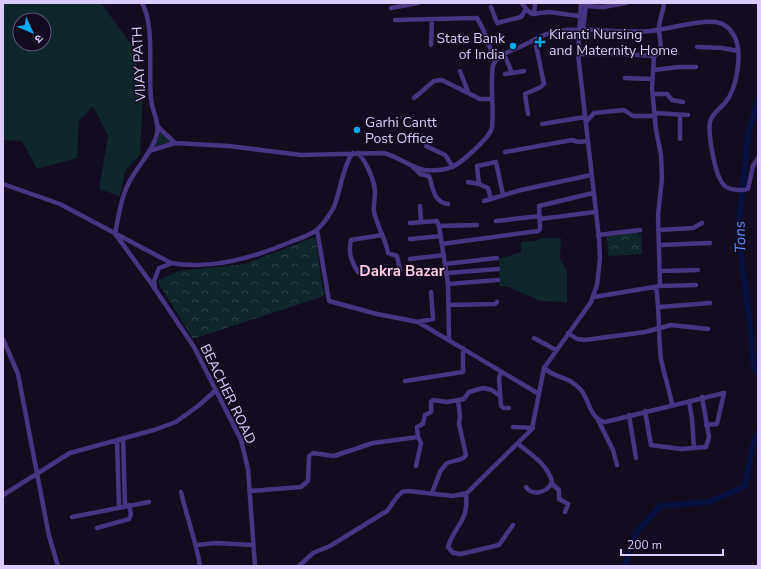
<svg xmlns="http://www.w3.org/2000/svg" width="761" height="569" viewBox="0 0 761 569" font-family="'Nunito Sans','Noto Sans Devanagari',sans-serif">
<defs>
<pattern id="park-crowns" width="20" height="18" patternUnits="userSpaceOnUse"><rect width="20" height="18" fill="#0f262a"/><path d="M2 6a3 3 0 1 1 6 0M12 15a3 3 0 1 1 6 0" fill="none" stroke="#31444a"/></pattern>
</defs>
<rect width="100%" height="100%" fill="#130c20"/>
<path fill="#0f262a" fill-rule="evenodd" d="M 3,3 L 101,3 L 133,47 L 143,96 L 140,154 L 125,171 L 120,196 L 99,189 L 108,136 L 93,106 L 79,121 L 77,158 L 37,169 L 22,141 L 3,140 ZM 20,20 L 44,20 L 44,44 L 20,44 Z
M 542,238 L 561,238 L 560,259 L 567,271 L 567,302 L 540,301 L 509,287 L 499,286 L 499,259 L 521,252 L 521,242 L 536,241 Z"/>
<path fill="url(#park-crowns)" d="M 161,133 L 170,142 L 155,146 Z
M 638,232 L 638,234 L 641,234 L 642,254 L 608,256 L 607,234 Z
M 315,237 L 324,296 L 193,339 L 157,281 L 179,271 L 245,264 Z"/>
<g fill="none" stroke-linecap="round" stroke-linejoin="round">
<path stroke="#07103e" stroke-width="6" d="M 758,100 L 748,134 L 738,233 L 751,333 L 753,364 L 758,375
M 625,566 L 636,533 L 660,506 L 709,502 L 745,486 L 752,447 L 758,432"/>
<path stroke="#473581" stroke-width="4.5" d="M 522,3 L 526,9 L 532,14 L 549,12 L 579,16
M 585,6 L 603,7 L 626,3
M 491,7 L 497,23 L 521,17 L 526,9
M 391,8 L 418,3
M 534,14 L 535,3
M 395,20 L 477,18 L 483,29 L 495,61
M 583,31 L 586,3
M 431,45 L 432,20
M 697,47 L 722,48 L 738,51
M 504,54 L 512,73 L 524,71
M 578,54 L 623,54 L 654,56
M 653,70 L 679,67 L 696,67
M 460,71 L 468,92
M 505,74 L 512,73
M 625,78 L 652,79
M 654,94 L 667,94 L 672,100 L 683,102
M 414,98 L 434,81 L 442,80 L 480,99 L 492,99
M 655,113 L 688,115
M 528,114 L 525,94 L 541,87 L 544,84 L 535,40
M 586,122 L 594,113 L 624,110 L 633,116 L 655,116
M 542,124 L 585,117
M 158,127 L 175,143 L 229,146 L 301,155 L 383,153 C 398,156 409,167 425,170 C 432,171 445,170 452,167 C 461,163 491,137 492,127 C 494,106 490,86 493,65 C 498,55 510,51 520,47 C 530,42 540,36 550,33 C 579,25 620,34 650,31 C 672,29 694,20 716,22 C 723,23 730,28 733,34 C 744,50 737,89 725,103 C 719,110 712,113 710,122 C 708,134 715,179 725,186 C 729,190 743,191 748,189 L 753,166 L 758,158
M 680,139 L 680,115
M 426,146 L 445,155 L 453,167
M 149,151 L 175,143
M 505,152 L 572,140 L 578,142 L 588,141
M 358,153 C 366,161 375,181 375,193 C 375,199 373,205 374,212 C 377,226 386,239 388,253 L 397,256 L 400,270 L 387,273 L 358,272 C 351,261 348,252 351,240 L 382,235
M 413,167 L 420,174 L 429,176 C 433,187 433,202 448,204
M 468,182 L 479,184
M 3,184 L 60,204 L 171,263 C 213,270 255,257 293,241 C 301,238 311,235 318,229 C 324,223 330,214 334,207 C 340,192 344,162 353,153
M 491,199 L 488,188 L 479,184 L 477,166 L 496,162 L 503,195
M 484,201 L 521,190 L 591,175
M 420,206 L 421,222
M 540,219 L 595,212
M 496,221 L 540,216
M 410,223 L 437,221 L 439,226
M 317,230 L 329,301 L 377,314 L 418,322 L 539,394
M 658,230 L 693,228 L 702,223
M 115,234 C 119,215 121,195 131,179 C 139,164 153,151 157,134 C 160,123 152,111 151,99 C 148,72 155,25 142,3
M 116,235 L 151,283 L 194,347 L 241,440 L 248,469 L 255,566
M 598,235 L 640,230
M 410,239 L 441,236
M 442,244 L 538,231 L 540,229 L 539,206 L 593,193
M 659,245 L 710,243
M 410,259 L 444,255
M 445,264 L 497,258
M 660,271 L 698,270
M 447,273 L 498,269
M 448,284 L 498,280
M 660,286 L 658,215 L 662,178 L 661,155 L 656,130 L 652,88 L 654,56 C 665,50 659,39 659,29 C 659,21 663,12 664,3
M 656,287 C 660,311 658,335 661,359 C 664,374 669,389 672,404
M 155,288 L 154,281 L 159,268 L 170,264
M 594,297 L 660,286 L 696,285
M 449,305 L 495,304 L 497,302
M 660,307 L 710,303
M 418,322 L 433,319 L 431,292
M 568,333 L 577,339 L 585,340 L 645,332 L 671,325 L 708,329
M 534,338 L 556,350
M 3,339 L 18,374 L 49,536 L 58,566
M 449,339 L 448,284 L 439,226 L 477,225
M 544,368 C 556,379 568,375 581,390 C 590,401 589,418 605,422 L 724,393 L 717,424 L 706,425
M 501,372 L 499,378 L 501,406 L 504,408 L 509,408
M 405,381 L 463,372 L 463,348
M 689,401 L 692,419 L 694,448
M 645,411 L 651,445 L 681,449 L 706,447 L 709,437 L 702,397
M 629,415 L 636,458
M 598,420 L 613,450 L 617,465
M 513,427 L 533,428
M 123,438 L 125,506
M 117,440 L 119,507
M 518,444 C 531,454 549,466 552,482 C 548,492 533,497 526,487
M 416,466 L 421,443 L 418,437
M 552,484 L 559,490 L 559,499 L 568,504 L 565,512
M 250,491 L 301,487 L 308,481 L 309,456 L 313,453 L 334,456 L 373,443 L 418,437 L 417,427 L 423,424 L 425,415 L 431,412 L 431,402 L 433,400 L 447,402 L 464,399 L 469,392 L 483,388 L 492,390 L 500,396
M 181,492 C 187,518 196,541 200,566
M 432,493 L 440,472 L 446,464 C 452,459 461,463 466,455 L 459,424 L 460,416 L 458,400
M 466,494 C 469,522 455,524 448,547 L 453,553 L 461,554 L 499,545 L 513,525
M 3,495 L 70,453 L 154,430 L 176,422 L 198,406 L 216,390
M 72,517 L 149,502
M 97,528 L 129,519 L 131,514 L 129,505
M 197,545 L 216,543 L 253,545
M 299,566 L 313,553 L 330,546 L 387,511 L 397,497 L 402,492 L 408,491 L 453,496 L 467,493 L 532,429 L 544,368 L 591,302 L 597,285 L 600,259 L 599,238 L 578,54 L 581,3"/>
</g>
<g fill="#00abf6" stroke="#130c20" stroke-width="1.5">
<path d="M538 36h4v4h4v4h-4v4h-4v-4h-4v-4h4z"/>
<circle cx="513" cy="46" r="4"/>
<circle cx="357" cy="130" r="4"/>
</g>
<g text-anchor="middle" dominant-baseline="central" stroke-width="3" stroke-linejoin="round" paint-order="stroke">
<g font-size="14" fill="#dccbff" stroke="#130c20" text-anchor="start">
<text x="549" y="34">Kiranti Nursing<tspan x="549" dy="16">and Maternity Home</tspan></text>
<text x="505" y="38" text-anchor="end">State Bank<tspan x="505" dy="16">of India</tspan></text>
<text x="365" y="122">Garhi Cantt<tspan x="365" dy="16">Post Office</tspan></text>
</g>
<g font-size="14" fill="#dccbff" stroke="#130c20">
<text transform="translate(139 64) rotate(-93)">VIJAY PATH</text>
<text transform="translate(228 394) rotate(64)">BEACHER ROAD</text>
</g>
<g font-size="15" font-style="italic" fill="#5990ff" stroke="#130c20">
<text transform="translate(740 237) rotate(-92)">Tons</text>
</g>
<g font-size="15" font-weight="bold" fill="#ffcde3" stroke="#130c20">
<text x="402" y="271">Dakra Bazar</text>
</g>
</g>
<rect width="761" height="569" fill="none" stroke="#dccbff" stroke-width="8"/>
<g transform="translate(32 32) rotate(134)"><circle r="19" fill="#130c20" stroke="#635879"/>
<path d="M0-3L7 15L0 10L-7 15Z" fill="#00abf6"/>
<text y="-6" font-size="11" font-weight="bold" text-anchor="middle" fill="#dccbff">उ</text>
</g>
<path d="M621 549v6h102v-6" fill="none" stroke="#dccbff" stroke-width="2"/>
<text x="627" y="549" font-size="12" fill="#dccbff" stroke="#130c20" stroke-width="3" paint-order="stroke">200 m</text>
</svg>
